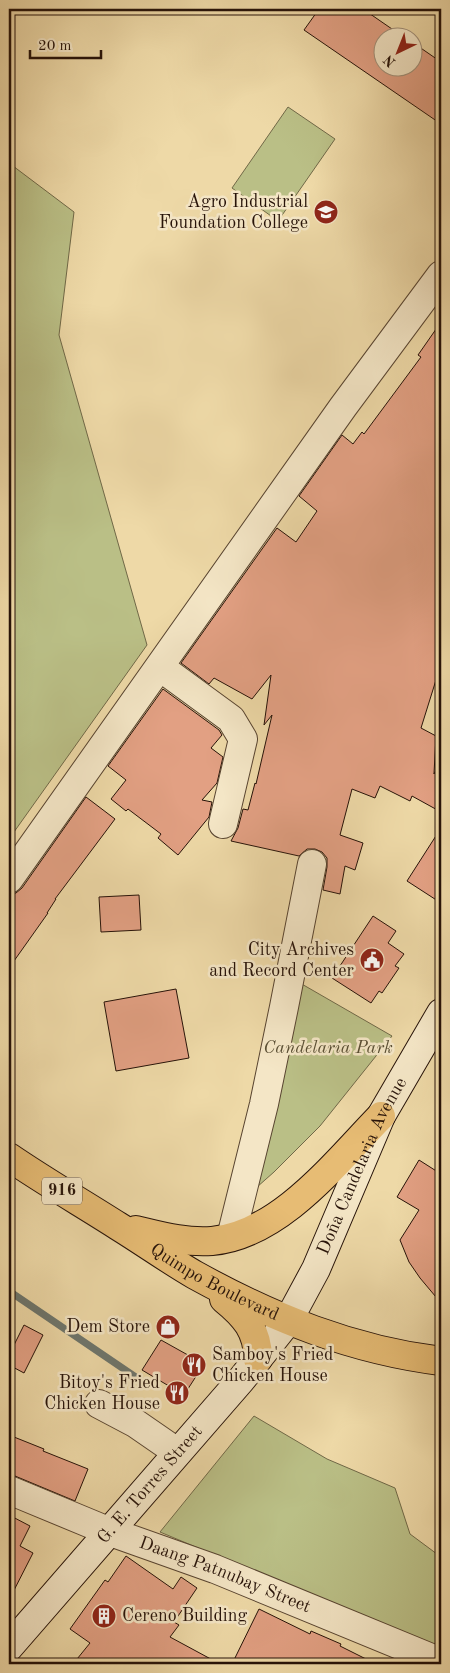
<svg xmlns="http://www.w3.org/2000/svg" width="450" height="1673" viewBox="0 0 450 1673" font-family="'Old Standard TT',serif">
<rect width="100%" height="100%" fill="#eed9a7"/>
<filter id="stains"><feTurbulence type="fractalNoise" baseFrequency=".004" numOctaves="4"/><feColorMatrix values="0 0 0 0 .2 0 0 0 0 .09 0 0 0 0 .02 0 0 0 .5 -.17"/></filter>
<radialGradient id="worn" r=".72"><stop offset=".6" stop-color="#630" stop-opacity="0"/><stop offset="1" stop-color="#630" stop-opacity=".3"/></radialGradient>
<path fill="#babf86" stroke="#706847" d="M 288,107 L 335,139 L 278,221 L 232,188 Z
M 9,163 L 74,212 L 59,335 L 147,645 L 9,839 Z
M 300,983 L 392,1036 L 320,1126 L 274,1172 L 248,1195 Z
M 254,1416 L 327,1459 L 395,1488 L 410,1534 L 441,1557 L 441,1650 L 160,1532 Z"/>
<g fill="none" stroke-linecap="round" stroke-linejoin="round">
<path stroke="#6d766d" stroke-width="7" d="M 9,1291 L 140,1380"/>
</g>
<path fill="#e2a083" stroke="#261208" d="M 319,9 L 363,9 L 405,38 L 382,38 L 382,68 L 412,68 L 412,42 L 441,62 L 441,124 L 304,30 Z
M 441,322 L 441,650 L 439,681 L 436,680 L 421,728 L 436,736 L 434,774 L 441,760 L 441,812 L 412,796 L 410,801 L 380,786 L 375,798 L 352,789 L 340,835 L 363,843 L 355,870 L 345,866 L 340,894 L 323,890 L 327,867 L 327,858 L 322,852 L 315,849 L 307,849 L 299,856 L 231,841 L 238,828 L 243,809 L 248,810 L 255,783 L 256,784 L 272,715 L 264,725 L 271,675 L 252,699 L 214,678 L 209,684 L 181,663 L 277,528 L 296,542 L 317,511 L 299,496 L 342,435 L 353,444 L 362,432 L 364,434 L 421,357 L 418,355 Z
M 163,689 L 219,730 L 222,735 L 211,748 L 223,757 L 217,783 L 202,800 L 212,802 L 209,817 L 178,855 L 158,838 L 161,834 L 128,809 L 126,811 L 111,799 L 126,780 L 108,766 Z
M 86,797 L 115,819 L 55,899 L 56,899 L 47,913 L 48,913 L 9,968 L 9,894 L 16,893 L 22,888 Z
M 441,828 L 441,903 L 407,881 Z
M 139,895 L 141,930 L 101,932 L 99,897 Z
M 373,916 L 396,931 L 388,943 L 404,954 L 395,966 L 399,968 L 382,993 L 379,991 L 371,1003 L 332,978 Z
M 176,989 L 189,1058 L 116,1071 L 104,1002 Z
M 419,1160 L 441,1174 L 441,1303 L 420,1278 L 409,1262 L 400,1240 L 419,1210 L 397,1197 Z
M 24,1325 L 43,1335 L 24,1373 L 9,1365 L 9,1355 Z
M 161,1340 L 204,1364 L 184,1395 L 142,1370 Z
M 9,1435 L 44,1449 L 43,1451 L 88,1469 L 75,1501 L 15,1476 L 9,1475 Z
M 9,1515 L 30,1526 L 20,1546 L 33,1553 L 9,1600 Z
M 126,1556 L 173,1589 L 181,1577 L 197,1588 L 174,1622 L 179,1625 L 170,1637 L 220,1664 L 73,1664 L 90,1643 L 70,1629 L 105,1580 L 108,1582 Z
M 259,1609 L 310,1634 L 311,1631 L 341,1644 L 340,1646 L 376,1664 L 232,1664 Z"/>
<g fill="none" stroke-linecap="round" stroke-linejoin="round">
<defs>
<g id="street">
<path d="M 160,667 L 231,719 L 243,739 L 223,824"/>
<path d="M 9,879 L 343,407 L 441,275"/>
<path d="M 231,1237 L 264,1104 L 284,1007 L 312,864"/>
<path d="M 99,1404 L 135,1423 L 177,1452"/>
<path id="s1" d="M 9,1490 L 108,1531 L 215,1569 L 441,1662"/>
</g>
<g id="secondary">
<path id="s2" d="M 9,1647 L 241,1380 L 288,1321 L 316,1269 L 381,1116 L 441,1013"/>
</g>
<g id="primary">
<path id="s3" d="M 9,1157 C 44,1181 82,1203 118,1226 C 144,1242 169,1260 195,1275 C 273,1318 352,1350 441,1361"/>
<path d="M 136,1230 C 161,1236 186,1243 212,1241 C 280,1235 336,1162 381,1116"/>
<path d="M 224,1299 C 245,1316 258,1331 258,1359"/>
</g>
</defs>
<use href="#street" stroke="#584430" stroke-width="30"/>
<use href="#secondary" stroke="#261208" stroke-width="30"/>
<use href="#primary" stroke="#261208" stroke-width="30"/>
<use href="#street" stroke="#f4e6c6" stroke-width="28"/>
<use href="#secondary" stroke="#f4e6c6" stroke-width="28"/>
<use href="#primary" stroke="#e7bc74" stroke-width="28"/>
</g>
<defs>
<symbol id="university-disc" viewBox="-11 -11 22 22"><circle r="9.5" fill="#8f2418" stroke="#f4e6c6"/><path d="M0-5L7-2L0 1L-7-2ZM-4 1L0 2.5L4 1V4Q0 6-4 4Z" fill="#fff"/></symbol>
<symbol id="civic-disc" viewBox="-11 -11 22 22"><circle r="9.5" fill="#8f2418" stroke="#f4e6c6"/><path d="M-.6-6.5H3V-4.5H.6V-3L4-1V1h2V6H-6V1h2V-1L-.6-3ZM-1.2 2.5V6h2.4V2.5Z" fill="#fff"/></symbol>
<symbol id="shop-disc" viewBox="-11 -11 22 22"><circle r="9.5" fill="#8f2418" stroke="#f4e6c6"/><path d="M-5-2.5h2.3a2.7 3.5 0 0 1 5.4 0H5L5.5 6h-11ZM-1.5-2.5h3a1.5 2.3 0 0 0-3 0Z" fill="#fff"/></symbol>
<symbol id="restaurant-disc" viewBox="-11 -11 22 22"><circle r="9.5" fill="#8f2418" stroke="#f4e6c6"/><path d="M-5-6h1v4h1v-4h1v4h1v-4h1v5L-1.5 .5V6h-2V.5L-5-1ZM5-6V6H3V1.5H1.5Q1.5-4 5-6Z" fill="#fff"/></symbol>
<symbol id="building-disc" viewBox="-11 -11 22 22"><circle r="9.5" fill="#8f2418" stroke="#f4e6c6"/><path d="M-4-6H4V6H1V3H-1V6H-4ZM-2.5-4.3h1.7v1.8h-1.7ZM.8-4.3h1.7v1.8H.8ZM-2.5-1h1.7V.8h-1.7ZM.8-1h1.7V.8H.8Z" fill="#fff"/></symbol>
</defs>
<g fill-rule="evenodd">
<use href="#university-disc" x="312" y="198" width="28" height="28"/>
<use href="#civic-disc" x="358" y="946" width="28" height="28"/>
<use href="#shop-disc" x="154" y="1313" width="28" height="28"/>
<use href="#restaurant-disc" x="180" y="1351" width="28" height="28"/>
<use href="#restaurant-disc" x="163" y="1379" width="28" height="28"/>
<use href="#building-disc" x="90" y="1602" width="28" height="28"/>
</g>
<g text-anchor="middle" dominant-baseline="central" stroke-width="5" stroke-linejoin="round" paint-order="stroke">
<rect fill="#f4e6c6" stroke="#645241" stroke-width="1" x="42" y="1177.5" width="40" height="27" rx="4"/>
<g font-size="16" font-weight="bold" fill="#261208">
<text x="62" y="1191">916</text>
</g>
<g font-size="18" fill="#261208" stroke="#f4e6c6" text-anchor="end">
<text x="308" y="202">Agro Industrial<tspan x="308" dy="21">Foundation College</tspan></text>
<text x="354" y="950">City Archives<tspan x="354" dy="21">and Record Center</tspan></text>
<text x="150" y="1327">Dem Store</text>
<text x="212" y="1355" text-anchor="start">Samboy's Fried<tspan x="212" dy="21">Chicken House</tspan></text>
<text x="160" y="1383">Bitoy's Fried<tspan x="160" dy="21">Chicken House</tspan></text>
<text x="122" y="1616" text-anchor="start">Cereno Building</text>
</g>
<g font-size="18" font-style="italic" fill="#5a4f34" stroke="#f4e6c6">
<text x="328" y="1048">Candelaria Park</text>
</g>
<g font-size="18" fill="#261208" stroke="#f4e6c6">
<text stroke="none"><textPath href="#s2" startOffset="601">Doña Candelaria Avenue</textPath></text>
<text stroke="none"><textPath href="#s3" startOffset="241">Quimpo Boulevard</textPath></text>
<text stroke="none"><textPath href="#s2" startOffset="215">G. E. Torres Street</textPath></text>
<text stroke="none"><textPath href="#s1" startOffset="232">Daang Patnubay Street</textPath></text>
</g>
</g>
<rect width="450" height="1673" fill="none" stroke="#eed9a7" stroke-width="30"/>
<rect x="10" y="10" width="430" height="1653" fill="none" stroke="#261208" stroke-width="2.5"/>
<rect x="15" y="15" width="420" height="1643" fill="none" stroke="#261208"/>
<g transform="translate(398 52) rotate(223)"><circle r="24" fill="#f4e6c6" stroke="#a2917a"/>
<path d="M0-4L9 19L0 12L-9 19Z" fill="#8f2418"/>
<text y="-8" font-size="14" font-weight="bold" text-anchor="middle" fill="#261208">N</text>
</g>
<path d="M30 50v8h71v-8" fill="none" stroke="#261208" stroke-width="2.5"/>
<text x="38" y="50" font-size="15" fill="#261208" stroke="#f4e6c6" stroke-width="4" paint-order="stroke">20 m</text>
<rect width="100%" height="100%" filter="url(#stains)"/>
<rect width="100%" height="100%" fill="url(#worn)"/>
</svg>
